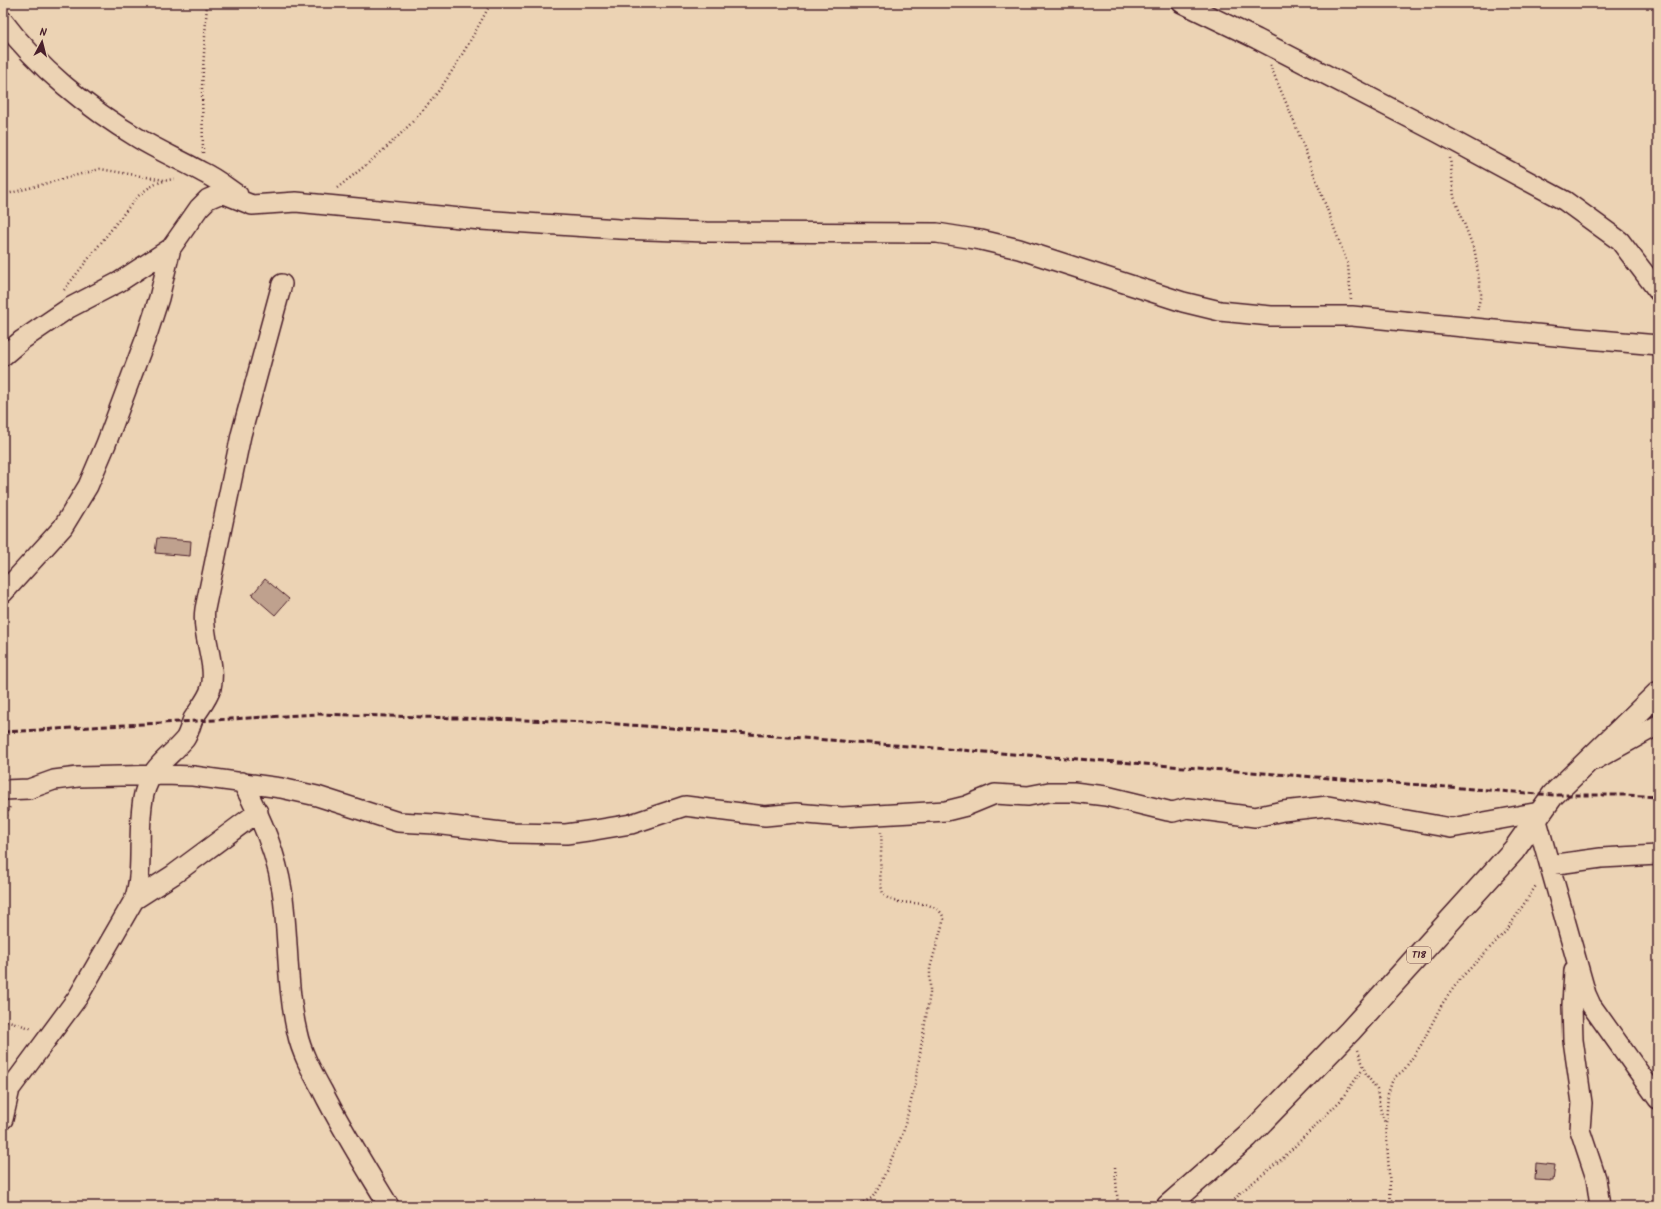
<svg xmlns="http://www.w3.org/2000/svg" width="1661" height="1209" viewBox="0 0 1661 1209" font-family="Kalam,sans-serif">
<rect width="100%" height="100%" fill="#ecd3b4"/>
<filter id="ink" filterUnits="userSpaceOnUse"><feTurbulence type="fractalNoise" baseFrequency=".025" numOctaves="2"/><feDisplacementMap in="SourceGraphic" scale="8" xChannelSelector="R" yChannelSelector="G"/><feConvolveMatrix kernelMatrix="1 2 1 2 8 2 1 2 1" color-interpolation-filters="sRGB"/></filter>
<g filter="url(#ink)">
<path fill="#bfa18e" stroke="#4a1f2b" d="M 157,538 L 191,541 L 190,556 L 155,553 Z
M 265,579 L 289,599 L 275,615 L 252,595 Z
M 1536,1163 L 1555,1165 L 1553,1181 L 1535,1180 Z"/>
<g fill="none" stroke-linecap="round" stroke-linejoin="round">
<defs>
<path id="minor" d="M 1182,3 L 1257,39 L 1437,132 L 1565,201 L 1620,241 L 1658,291
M 3,21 C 37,67 89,109 138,138 C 159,151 181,160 202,172 C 215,178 226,187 238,195
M 3,356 L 22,340 L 69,308 L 119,282 L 171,248
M 3,593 L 63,527 L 88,486 L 106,444 L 148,332 L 159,298 L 171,248 L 199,208 L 208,199 L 222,193 L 252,205 L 296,202 L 481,220 L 619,229 L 706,232 L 937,233 L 981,240 L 1019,249 L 1183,302 L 1220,311 L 1271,316 L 1352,316 L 1576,338 L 1658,345
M 1595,760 L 1658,725
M 242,782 C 260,815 276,852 282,890 C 289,937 286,985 297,1032 C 301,1052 312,1072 322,1090 C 342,1130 366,1168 389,1206
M 3,790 L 29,789 L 54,780 L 78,777 L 164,775 L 193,776 L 281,788 L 317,796 L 398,822 L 435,824 L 510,833 L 566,834 L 595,830 L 631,824 L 685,806 L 765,816 L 796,813 L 842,817 L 946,811 L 966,806 L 995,794 L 1028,796 L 1049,792 L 1073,792 L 1106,796 L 1168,811 L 1173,812 L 1187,808 L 1255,817 L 1283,811 L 1328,806 L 1451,828 L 1540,812
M 1536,817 L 1586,994 L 1591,1005 L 1658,1099
M 1550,865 L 1601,858 L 1658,855
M 134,900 L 173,875 L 258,812
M 1574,971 L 1572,1005 L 1573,1040 L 1582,1103 L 1580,1130 L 1596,1178 L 1600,1206
M 3,1119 L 10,1089 L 78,997 L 134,900 C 145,870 136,828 144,794 C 152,765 168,759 185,739 C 189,733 190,726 193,719 C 199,709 208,699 211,688 C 217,663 201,636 205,609 L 241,435 L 282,284"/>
<path id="trunk" d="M 1168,1206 L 1247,1137 L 1350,1031 L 1514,850 L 1553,795 L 1658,693"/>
</defs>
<use href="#minor" stroke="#4a1f2b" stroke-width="22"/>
<use href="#trunk" stroke="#4a1f2b" stroke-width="25"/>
<path stroke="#4a1f2b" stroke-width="2.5" stroke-dasharray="1 3" stroke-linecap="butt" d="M 1270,65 L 1296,126 L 1348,265 L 1351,299
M 203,153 L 202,87 L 207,3
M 1450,158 L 1454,197 L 1475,252 L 1481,294 L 1477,312
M 337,188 C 375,159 411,128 440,89 C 459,62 475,32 491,3
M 3,195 L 100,169 L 164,180
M 64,290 L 136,198 C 148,187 159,180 176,179
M 3,827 L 10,806
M 3,1019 L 33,1029
M 1358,1050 L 1366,1074 L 1377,1090 L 1380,1108 L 1385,1123
M 1115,1167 L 1118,1206
M 1392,1200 L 1401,1206
M 856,1206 L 872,1198 L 879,1187 L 903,1133 L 914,1089 L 930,993 L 930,968 L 944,919 C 938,899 910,905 894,901 C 890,900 886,897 883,894 C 877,873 883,853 881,832
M 1230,1206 L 1240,1193 L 1283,1158 L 1340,1101 L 1363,1069
M 1391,1206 L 1386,1124 L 1388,1094 L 1392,1082 L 1395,1077 L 1404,1070 L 1421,1045 L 1442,1004 L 1460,979 L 1507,930 L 1537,884"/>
<use href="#minor" stroke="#ecd3b4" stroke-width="19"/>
<use href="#trunk" stroke="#ecd3b4" stroke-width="22"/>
<path stroke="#4a1f2b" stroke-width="3" stroke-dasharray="6 3" stroke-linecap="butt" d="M 3,732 L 319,714 L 591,722 L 1553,795 L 1626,795 L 1658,797"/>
</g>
</g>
<g text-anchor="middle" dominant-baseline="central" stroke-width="4" stroke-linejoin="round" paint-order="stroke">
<rect fill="#ecd3b4" stroke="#7b5554" stroke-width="1" x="1407" y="947" width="24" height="16" rx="3"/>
<g font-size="10" font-weight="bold" fill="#4a1f2b">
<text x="1419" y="955">T18</text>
</g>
</g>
<rect width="1661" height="1209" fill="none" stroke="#ecd3b4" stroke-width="16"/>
<rect x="8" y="8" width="1645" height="1193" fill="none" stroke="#4a1f2b" stroke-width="1.5" filter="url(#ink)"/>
<g transform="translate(42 42) rotate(7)" stroke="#ecd3b4" stroke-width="3" paint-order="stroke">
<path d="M0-3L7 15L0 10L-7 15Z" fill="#4a1f2b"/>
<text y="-6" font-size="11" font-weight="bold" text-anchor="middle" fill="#4a1f2b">N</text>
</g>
</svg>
